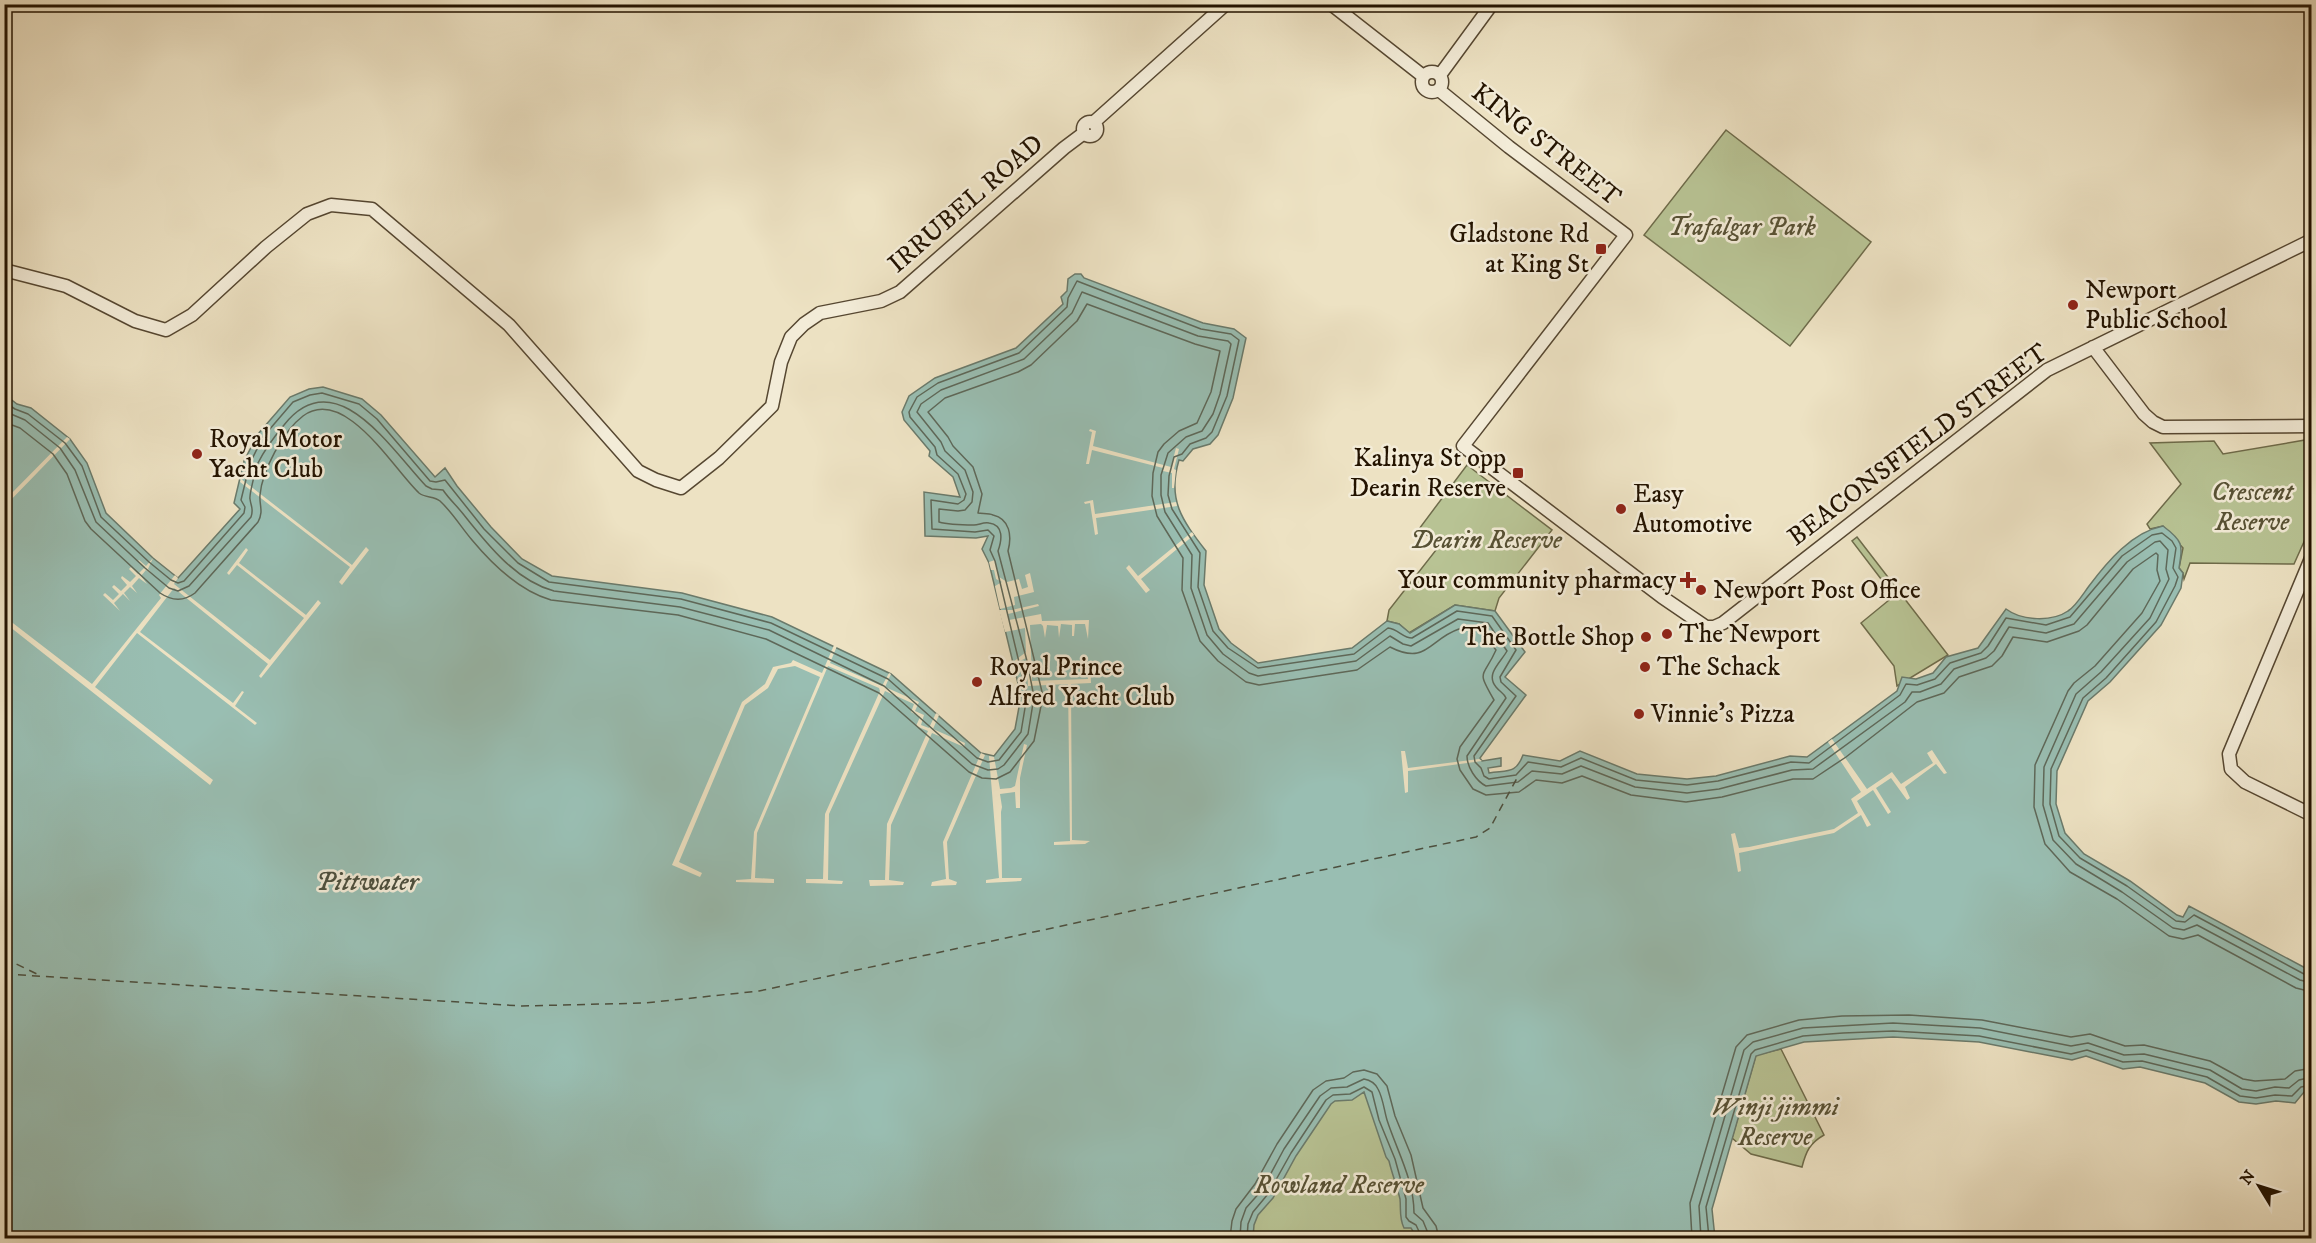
<svg xmlns="http://www.w3.org/2000/svg" width="2316" height="1243" viewBox="0 0 2316 1243" font-family="'IM FELL DW Pica',serif">
<rect width="100%" height="100%" fill="#ede2c3"/>
<filter id="stains"><feTurbulence type="fractalNoise" baseFrequency=".00333" numOctaves="4"/><feColorMatrix values="0 0 0 0 .2 0 0 0 0 .09 0 0 0 0 .02 0 0 0 .5 -.17"/></filter>
<radialGradient id="worn" r=".72"><stop offset=".6" stop-color="#630" stop-opacity="0"/><stop offset="1" stop-color="#630" stop-opacity=".3"/></radialGradient>
<path fill="#b8c394" stroke="#6e6b4a" stroke-width="1.5" d="M 1726,130 L 1871,242 L 1790,346 L 1644,235 Z
M 2311,439 L 2311,526 L 2294,564 L 2190,563 L 2184,579 L 2183,573 L 2179,568 L 2183,548 L 2163,526 L 2150,529 L 2147,524 L 2181,484 L 2150,443 L 2214,441 L 2223,454 Z
M 1467,465 L 1552,530 L 1499,598 L 1495,611 L 1455,605 L 1409,633 L 1399,624 L 1387,621 L 1389,610 L 1440,545 L 1419,529 Z
M 1857,537 L 1948,655 L 1897,686 L 1894,666 L 1861,623 L 1894,596 L 1852,541 Z
M 1390,1014 L 1459,1238 L 1163,1238 Z
M 1781,1049 L 1824,1135 C 1810,1143 1806,1151 1802,1167 L 1751,1154 L 1732,1138 L 1756,1055 Z"/>
<path fill="#99beb2" stroke="#6a7a6b" stroke-width="1.5" d="M 1075,274 L 1081,274 L 1084,278 L 1203,323 L 1234,329 L 1246,338 L 1233,398 L 1218,435 L 1210,444 L 1193,449 L 1183,461 L 1179,460 C 1167,500 1182,520 1206,551 L 1204,585 L 1219,629 L 1231,643 L 1258,663 L 1352,648 L 1387,621 L 1399,624 L 1410,633 L 1455,605 L 1495,611 L 1525,652 L 1505,677 L 1526,695 L 1480,758 L 1482,761 L 1501,758 L 1501,766 L 1488,768 L 1489,773 C 1508,770 1516,774 1523,755 L 1560,761 L 1580,751 L 1637,774 L 1687,779 L 1716,776 L 1790,756 L 1807,757 L 1897,691 L 1902,677 L 1916,679 L 1933,673 L 1946,657 L 1978,648 L 2006,609 C 2022,621 2052,622 2068,611 C 2076,606 2083,594 2089,586 C 2107,562 2132,532 2163,526 C 2183,541 2183,544 2179,568 L 2183,573 L 2181,588 L 2161,625 L 2110,682 L 2088,701 L 2057,771 L 2056,804 L 2065,833 L 2084,854 L 2130,881 L 2177,915 L 2183,917 L 2189,906 L 2311,971 L 2311,1089 L 2304,1092 L 2295,1103 L 2276,1101 L 2256,1104 L 2239,1102 L 2205,1083 L 2140,1067 L 2123,1069 L 2086,1056 L 2072,1060 L 1979,1042 L 1893,1037 L 1804,1042 L 1756,1056 L 1712,1209 L 1715,1238 L 1417,1238 L 1411,1228 L 1404,1228 C 1399,1218 1401,1210 1400,1199 C 1397,1186 1392,1174 1389,1161 L 1386,1157 L 1364,1092 L 1352,1100 L 1335,1101 L 1331,1104 L 1296,1156 L 1273,1198 L 1258,1215 L 1254,1225 L 1253,1238 L 5,1238 L 4,394 L 17,404 L 31,408 L 70,439 L 87,463 L 106,513 L 153,558 L 178,578 L 240,509 L 234,503 L 244,461 L 258,434 L 290,397 L 309,389 L 323,387 L 362,399 L 381,415 L 435,477 L 445,468 L 457,486 L 491,527 L 522,559 L 552,576 L 682,593 L 772,617 L 891,674 L 981,753 L 994,756 L 1015,729 L 1021,696 L 989,563 L 982,549 L 988,536 L 976,538 L 925,536 L 924,492 L 960,497 L 953,477 L 929,456 L 930,451 L 904,420 L 902,412 L 909,396 L 935,378 L 1016,348 L 1063,304 L 1061,297 L 1067,291 L 1068,279 Z"/>
<path fill="#ede2c3" d="M 1090,429 L 1096,431 L 1093,446 L 1171,467 L 1176,448 L 1179,449 L 1174,469 L 1176,470 L 1174,488 L 1172,488 L 1172,473 L 1163,471 L 1163,468 L 1092,450 L 1089,464 L 1086,464 L 1092,432 L 1089,431 Z
M 67,437 L 70,439 L 5,506 L 5,500 Z
M 241,479 L 352,565 L 366,547 L 369,550 L 342,585 L 339,582 L 350,567 L 240,482 Z
M 1093,500 L 1095,514 L 1176,502 L 1177,506 L 1096,518 L 1098,534 L 1095,535 L 1090,503 L 1085,504 L 1084,502 Z
M 1192,532 L 1194,535 L 1141,579 L 1150,590 L 1146,593 L 1126,568 L 1129,565 L 1138,576 Z
M 246,548 L 248,550 L 239,563 L 306,615 L 318,600 L 321,603 L 261,678 L 259,676 L 268,664 L 174,588 L 140,632 L 233,703 L 242,691 L 244,692 L 235,706 L 257,723 L 255,725 L 137,633 L 95,687 L 213,780 L 210,785 L 5,623 L 5,617 L 92,684 L 161,598 L 159,595 L 175,575 L 178,578 L 174,584 L 270,660 L 304,618 L 237,565 L 229,575 L 227,573 Z
M 153,558 L 148,569 L 153,575 L 146,570 L 141,576 L 147,584 L 139,578 L 132,586 L 137,593 L 130,587 L 124,593 L 130,601 L 123,594 L 114,603 L 120,611 L 103,595 L 105,593 L 113,600 L 119,594 L 112,587 L 114,585 L 121,591 L 127,585 L 121,578 L 122,576 L 130,582 L 136,576 L 129,569 L 131,567 L 138,574 L 145,567 L 138,561 L 139,560 L 146,566 Z
M 995,560 L 999,577 L 1007,582 L 1019,579 L 1022,589 L 1028,587 L 1025,575 L 1030,573 L 1034,592 L 1014,597 L 1015,605 L 1000,609 L 995,586 L 1002,582 L 996,579 L 994,570 L 991,570 L 989,562 Z
M 1038,604 L 1039,606 L 1008,614 L 1009,620 L 1041,614 L 1042,621 L 1089,620 L 1088,639 L 1085,624 L 1075,624 L 1074,636 L 1072,636 L 1072,625 L 1061,624 L 1059,638 L 1058,626 L 1047,625 L 1045,638 L 1043,626 L 1041,624 L 1030,625 L 1032,681 L 1088,679 L 1087,664 L 1090,663 L 1091,683 L 1071,684 L 1072,840 L 1090,841 L 1085,844 L 1054,845 L 1054,842 L 1070,841 L 1068,684 L 1028,686 L 1026,658 L 1014,664 L 1013,662 L 1026,652 L 1025,628 L 1005,632 L 999,610 L 1012,610 Z
M 834,645 L 837,646 L 830,663 L 882,686 L 889,673 L 891,674 L 885,687 L 919,702 L 915,711 L 924,715 L 921,725 L 929,728 L 936,713 L 939,715 L 933,729 L 965,743 L 964,747 L 932,733 L 891,825 L 889,880 L 904,882 L 903,885 L 870,886 L 869,880 L 885,880 L 887,824 L 928,731 L 916,726 L 920,717 L 911,712 L 914,704 L 885,691 L 829,814 L 828,880 L 843,881 L 842,884 L 806,883 L 806,879 L 823,879 L 825,814 L 880,691 L 879,688 L 828,666 L 757,833 L 755,878 L 774,879 L 774,883 L 736,882 L 736,880 L 751,879 L 754,832 L 820,677 L 795,666 L 778,669 L 768,688 L 745,705 L 679,862 L 702,873 L 700,877 L 672,865 L 742,702 L 765,684 L 773,667 L 791,663 L 793,660 L 822,673 Z
M 1832,739 L 1867,789 L 1892,772 L 1901,784 L 1933,763 L 1927,753 L 1932,750 L 1947,773 L 1944,774 L 1936,764 L 1905,787 L 1910,798 L 1907,800 L 1891,778 L 1876,788 L 1891,812 L 1888,814 L 1873,790 L 1857,801 L 1871,825 L 1867,827 L 1861,815 L 1834,833 L 1739,853 L 1741,871 L 1738,872 L 1731,834 L 1735,833 L 1739,848 L 1749,847 L 1834,829 L 1858,813 L 1851,799 L 1861,792 L 1828,742 Z
M 1024,744 L 1027,745 L 1020,778 L 1020,808 L 1016,808 L 1015,792 L 1000,794 L 1002,807 L 1001,812 L 1002,878 L 1022,878 L 1021,881 L 986,883 L 986,880 L 999,878 L 989,756 L 994,757 L 1000,789 L 1011,788 L 1015,786 Z
M 1401,751 L 1405,751 L 1408,768 L 1479,759 L 1482,761 L 1408,771 L 1408,792 L 1405,793 Z
M 981,753 L 985,755 L 947,842 L 949,879 L 957,882 L 956,885 L 931,886 L 932,882 L 946,879 L 943,842 Z"/>
<g fill="none" stroke-linecap="round" stroke-linejoin="round">
<path stroke="#5e6859" stroke-width="1.5" d="M 4,402 L 15,409 L 28,414 L 65,443 L 82,466 L 101,517 L 149,562 L 171,580 L 178,583 L 184,581 L 244,513 L 245,507 L 241,500 L 250,463 L 263,437 L 293,402 L 310,395 L 322,393 L 359,404 L 377,419 L 430,481 L 436,482 L 445,480 L 484,529 L 518,563 L 549,582 L 681,599 L 771,623 L 888,679 L 977,758 L 988,762 L 999,760 L 1021,732 L 1027,696 L 995,561 L 990,550 L 994,536 L 988,530 L 975,532 L 932,529 L 931,500 L 958,504 L 964,500 L 966,494 L 958,474 L 937,455 L 935,447 L 910,417 L 909,412 L 917,397 L 938,383 L 1019,353 L 1067,307 L 1068,298 L 1077,281 L 1201,329 L 1231,334 L 1239,340 L 1227,396 L 1212,432 L 1206,438 L 1190,444 L 1182,454 L 1174,457 L 1169,476 L 1168,495 L 1172,509 L 1200,553 L 1198,587 L 1213,631 L 1228,648 L 1258,668 L 1354,654 L 1388,628 C 1398,629 1403,638 1412,638 L 1457,611 L 1492,616 L 1516,650 L 1500,677 L 1501,682 L 1516,696 L 1474,756 L 1475,762 L 1481,768 L 1484,776 L 1489,779 L 1516,775 L 1528,762 L 1561,767 L 1581,758 L 1636,780 L 1687,785 L 1718,781 L 1791,762 L 1809,763 L 1900,695 L 1906,684 L 1917,685 L 1935,679 L 1950,663 L 1981,653 L 1988,646 L 2006,618 L 2046,625 L 2070,617 L 2122,556 L 2152,535 L 2162,533 L 2172,541 L 2176,548 L 2173,568 L 2178,577 L 2175,586 L 2156,622 L 2106,678 L 2083,698 L 2051,769 L 2050,804 L 2059,836 L 2080,858 L 2127,886 L 2176,921 L 2185,922 L 2194,915 L 2304,974 L 2312,976
M 4,411 L 25,420 L 60,448 L 75,470 L 96,522 L 145,568 L 169,588 L 178,591 L 189,586 L 251,517 C 254,509 251,507 250,499 C 249,495 256,468 258,463 C 265,449 274,437 284,425 C 335,360 391,449 426,486 L 432,489 L 443,490 C 449,499 457,506 464,515 C 487,544 516,581 554,591 L 680,607 L 769,630 L 884,686 L 972,764 L 988,770 L 998,769 L 1004,765 L 1028,734 L 1034,697 L 1027,661 L 998,551 C 1002,540 1004,525 989,523 C 983,522 979,525 974,525 C 963,525 949,525 939,522 L 939,509 L 958,511 L 965,510 L 972,502 L 973,492 L 965,470 L 945,451 L 941,442 L 917,412 L 921,404 L 941,390 L 1024,359 L 1072,313 L 1082,292 L 1198,336 L 1228,341 L 1231,344 L 1220,394 L 1213,414 L 1202,431 L 1186,437 L 1168,453 L 1161,475 L 1161,495 L 1165,512 L 1192,555 L 1191,588 L 1207,635 L 1223,654 L 1249,673 L 1258,676 L 1356,661 L 1390,636 L 1403,644 L 1411,646 L 1458,619 L 1488,623 L 1507,651 C 1501,662 1485,674 1496,687 C 1500,692 1504,693 1506,698 L 1467,756 C 1467,767 1476,781 1486,786 L 1518,782 L 1532,771 L 1562,774 L 1581,766 L 1635,787 L 1687,793 L 1719,789 L 1792,770 L 1813,769 L 1905,702 L 1912,692 L 1920,692 L 1941,684 L 1954,669 L 1986,658 L 1994,651 L 2009,627 L 2046,633 L 2074,624 L 2127,562 L 2155,542 L 2160,541 L 2168,550 L 2166,569 L 2169,579 L 2150,618 L 2101,672 L 2076,694 L 2044,767 L 2043,805 L 2053,840 L 2076,864 L 2122,892 L 2173,928 L 2184,930 L 2197,925 L 2300,980 L 2312,983
M 4,422 L 20,428 L 53,454 L 67,474 L 85,521 L 91,529 L 160,593 C 172,601 183,602 195,593 L 258,522 C 264,511 259,505 260,495 C 262,471 283,431 303,416 C 345,385 394,470 419,493 C 425,498 434,496 440,501 C 452,512 461,527 472,540 C 492,564 520,591 551,600 L 678,615 L 766,639 L 879,693 L 969,772 L 982,778 L 996,779 L 1010,772 L 1034,741 L 1043,696 L 1008,551 C 1012,536 1010,519 993,515 C 988,513 982,514 978,513 L 982,494 L 973,467 L 953,446 L 948,437 L 928,412 L 945,398 L 1018,372 L 1031,365 L 1077,321 L 1087,304 L 1195,344 L 1220,351 L 1211,392 L 1197,423 L 1179,431 L 1164,444 L 1158,452 L 1153,473 L 1152,496 L 1157,516 L 1183,558 L 1182,590 L 1200,641 L 1218,661 L 1246,682 L 1259,685 L 1357,670 L 1390,647 C 1427,666 1429,639 1459,629 C 1465,627 1476,630 1482,632 L 1496,650 C 1483,679 1476,669 1494,700 L 1460,747 L 1457,759 L 1460,770 L 1473,789 L 1486,795 L 1519,792 L 1536,780 L 1562,783 L 1582,776 L 1631,795 L 1686,802 L 1722,797 L 1793,779 L 1813,779 L 1846,757 L 1917,702 L 1944,693 L 1959,677 L 1992,666 L 2002,656 L 2013,637 L 2047,642 L 2079,631 L 2087,625 L 2133,569 L 2156,553 L 2158,555 L 2157,570 L 2160,581 L 2142,613 L 2095,666 L 2074,683 L 2068,691 L 2035,765 L 2034,807 L 2045,844 L 2070,872 L 2117,899 L 2169,936 L 2183,939 L 2198,935 L 2296,988 L 2312,992
M 1230,1238 L 1232,1221 L 1236,1209 L 1255,1184 L 1277,1144 L 1313,1090 L 1326,1081 L 1344,1078 L 1353,1072 L 1364,1070 L 1377,1074 L 1387,1086 L 1395,1116 L 1411,1155 L 1423,1208 L 1436,1226 L 1439,1238
M 1240,1238 L 1241,1222 L 1246,1208 L 1262,1190 L 1284,1149 L 1320,1096 L 1331,1088 L 1347,1087 L 1364,1079 C 1370,1080 1375,1083 1378,1089 C 1383,1098 1384,1110 1387,1120 C 1397,1151 1414,1180 1414,1213 L 1423,1221 L 1430,1238
M 1247,1238 L 1248,1224 L 1253,1212 L 1268,1194 L 1291,1153 L 1326,1100 L 1333,1095 L 1350,1094 L 1364,1087 L 1372,1092 L 1379,1120 L 1395,1159 L 1406,1199 L 1406,1217 L 1409,1221 L 1416,1225 L 1422,1238
M 1692,1238 L 1690,1203 L 1736,1047 L 1747,1035 L 1799,1020 L 1842,1016 L 1909,1015 L 1982,1020 L 2071,1037 L 2090,1034 L 2125,1046 L 2144,1045 L 2210,1061 L 2243,1079 L 2255,1081 L 2285,1079 L 2295,1071 L 2312,1068
M 1701,1238 L 1699,1206 L 1744,1050 L 1753,1042 L 1803,1028 L 1893,1023 L 1980,1028 L 2071,1046 L 2088,1043 L 2124,1055 L 2144,1054 L 2210,1070 L 2242,1089 L 2256,1091 L 2275,1087 L 2289,1088 L 2299,1080 L 2312,1077
M 1709,1238 L 1706,1207 L 1751,1054 L 1755,1050 L 1803,1036 L 1843,1033 L 1893,1031 L 1979,1036 L 2071,1054 L 2087,1050 L 2123,1062 L 2142,1061 L 2207,1077 L 2240,1096 L 2256,1098 L 2275,1095 L 2292,1096 L 2301,1087 L 2312,1085"/>
<path stroke="#4c4f3e" stroke-width="1.5" stroke-dasharray="8 6" stroke-linecap="butt" d="M 4,958 L 37,974
M 4,974 L 522,1006 L 645,1003 L 759,991 L 1476,837 L 1490,828 L 1517,778"/>
<defs>
<path id="tertiary" d="M 1331,4 L 1423,76
M1422 82a10 10 0 1 1 20 0a10 10 0 1 1-20 0Z
M 1440,75 L 1492,4
M 1439,90 L 1509,147 L 1626,235 L 1463,446 L 1662,597 L 1706,627 L 1714,627 L 1723,623 L 2047,370 L 2312,240
M1083 129a7 7 0 1 1 14 0a7 7 0 1 1-14 0Z
M 1093,123 L 1226,4
M 4,270 L 66,286 L 135,321 L 166,330 L 192,315 L 266,247 L 307,214 L 331,205 L 372,209 L 509,325 L 638,471 L 656,480 L 681,488 L 719,458 L 772,406 L 781,362 L 791,337 L 804,324 L 820,313 L 881,301 L 900,292 L 1064,148 L 1084,133
M 2093,347 L 2144,414 L 2153,422 L 2163,427 L 2312,426
M 2312,556 L 2229,754 L 2231,769 L 2245,782 L 2312,815"/>
</defs>
<use href="#tertiary" stroke="#564731" stroke-width="15"/>
<use href="#tertiary" stroke="#f3ecd8" stroke-width="12"/>
</g>
<g fill="#8f2418" stroke="#f3ecd8" stroke-width="2">
<rect x="1595" y="243" width="12" height="12" rx="3"/>
<circle cx="2073" cy="305" r="6"/>
<circle cx="197" cy="454" r="6"/>
<rect x="1512" y="467" width="12" height="12" rx="3"/>
<circle cx="1621" cy="509" r="6"/>
<path d="M1685 571h6v6h6v6h-6v6h-6v-6h-6v-6h6z"/>
<circle cx="1701" cy="590" r="6"/>
<circle cx="1667" cy="634" r="6"/>
<circle cx="1646" cy="637" r="6"/>
<circle cx="1645" cy="667" r="6"/>
<circle cx="977" cy="682" r="6"/>
<circle cx="1639" cy="714" r="6"/>
</g>
<g text-anchor="middle" dominant-baseline="central" stroke-width="5" stroke-linejoin="round" paint-order="stroke">
<g font-size="26" fill="#231300" stroke="#f3ecd8">
<text transform="translate(1546 145) rotate(38)">KING STREET</text>
<text transform="translate(966 204) rotate(-41)">IRRUBEL ROAD</text>
<text transform="translate(1918 445) rotate(-37)">BEACONSFIELD STREET</text>
</g>
<g font-size="26" font-style="italic" fill="#575134" stroke="#f3ecd8">
<text x="1742" y="227">Trafalgar Park</text>
<text x="2252" y="492">Crescent<tspan x="2252" dy="30">Reserve</tspan></text>
<text x="1486" y="540">Dearin Reserve</text>
<text x="1775" y="1107">Winji jimmi<tspan x="1775" dy="30">Reserve</tspan></text>
<text x="1339" y="1185">Rowland Reserve</text>
</g>
<g font-size="26" fill="#231300" stroke="#f3ecd8" text-anchor="start">
<text x="1589" y="234" text-anchor="end">Gladstone Rd<tspan x="1589" dy="30">at King St</tspan></text>
<text x="2085" y="290">Newport<tspan x="2085" dy="30">Public School</tspan></text>
<text x="209" y="439">Royal Motor<tspan x="209" dy="30">Yacht Club</tspan></text>
<text x="1506" y="458" text-anchor="end">Kalinya St opp<tspan x="1506" dy="30">Dearin Reserve</tspan></text>
<text x="1633" y="494">Easy<tspan x="1633" dy="30">Automotive</tspan></text>
<text x="1676" y="580" text-anchor="end">Your community pharmacy</text>
<text x="1713" y="590">Newport Post Office</text>
<text x="1679" y="634">The Newport</text>
<text x="1634" y="637" text-anchor="end">The Bottle Shop</text>
<text x="989" y="667">Royal Prince<tspan x="989" dy="30">Alfred Yacht Club</tspan></text>
<text x="1657" y="667">The Schack</text>
<text x="1651" y="714">Vinnie’s Pizza</text>
</g>
<g font-size="27" font-style="italic" fill="#4c4f3e" stroke="#f3ecd8">
<text x="367" y="882">Pittwater</text>
</g>
</g>
<rect width="2316" height="1243" fill="none" stroke="#ede2c3" stroke-width="24"/>
<rect x="6" y="6" width="2304" height="1231" fill="none" stroke="#231300" stroke-width="3"/>
<rect x="12" y="12" width="2292" height="1219" fill="none" stroke="#231300" stroke-width="1.5"/>
<g transform="translate(2259 1186) rotate(308)" stroke="#f3ecd8" stroke-width="4.5" paint-order="stroke">
<path d="M0-4.5L10 22L0 15L-10 22Z" fill="#231300"/>
<text y="-9" font-size="16" font-weight="bold" text-anchor="middle" fill="#231300">N</text>
</g>
<rect width="100%" height="100%" filter="url(#stains)"/>
<rect width="100%" height="100%" fill="url(#worn)"/>
</svg>
